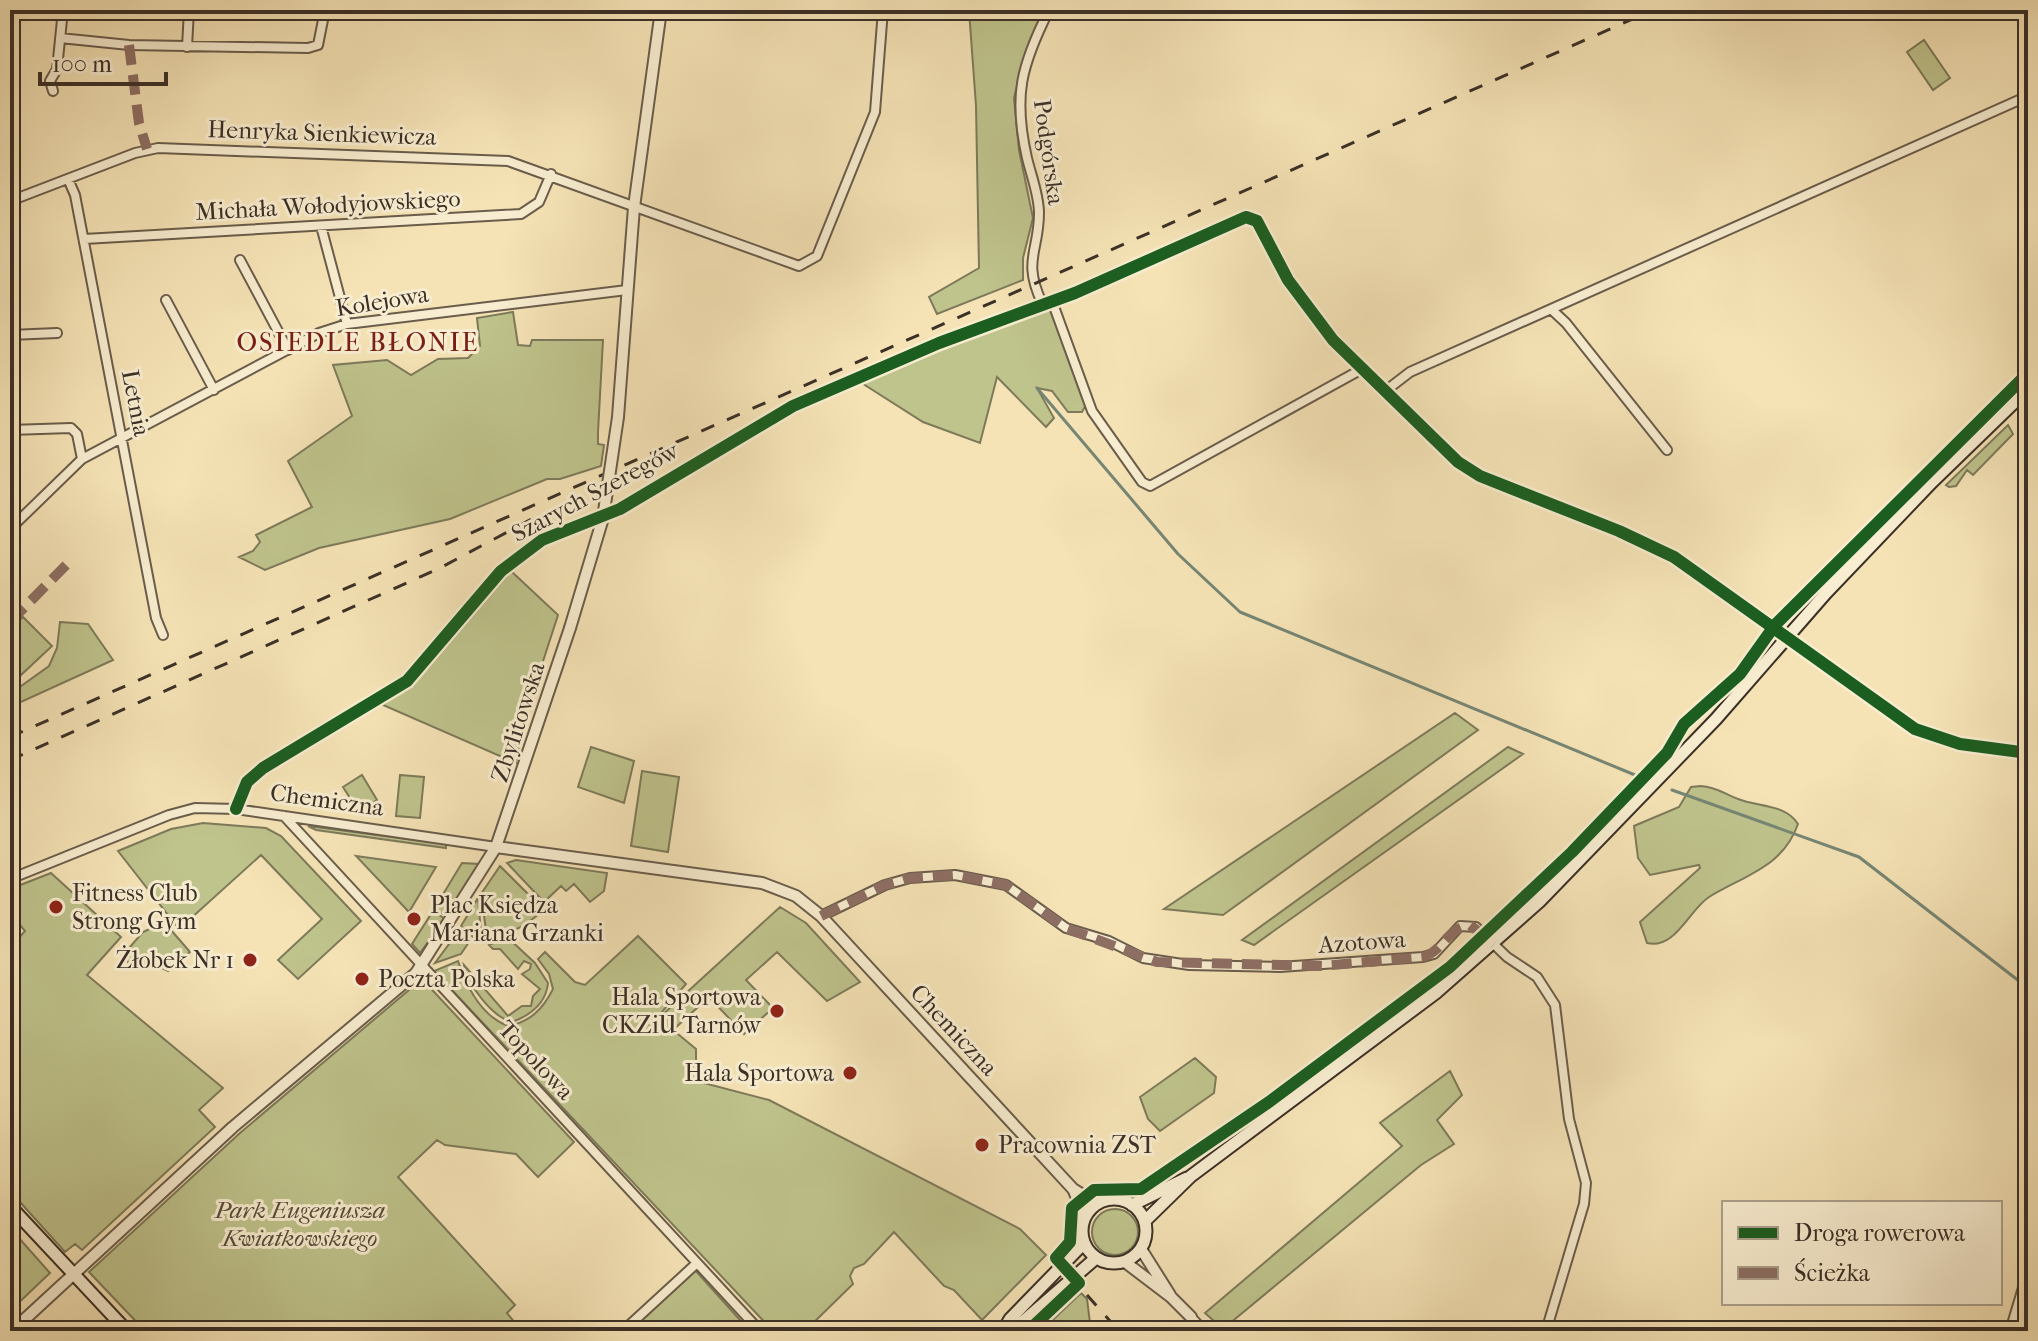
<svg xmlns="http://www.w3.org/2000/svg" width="2038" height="1341" viewBox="0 0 2038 1341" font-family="'IM FELL French Canon',serif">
<rect width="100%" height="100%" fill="#f5e3b6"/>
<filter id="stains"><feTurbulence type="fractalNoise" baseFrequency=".0025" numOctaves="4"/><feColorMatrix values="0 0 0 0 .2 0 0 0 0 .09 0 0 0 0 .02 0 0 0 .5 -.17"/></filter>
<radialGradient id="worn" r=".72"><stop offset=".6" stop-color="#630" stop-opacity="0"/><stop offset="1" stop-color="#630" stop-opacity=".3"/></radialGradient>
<path fill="#bfc38c" stroke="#7d7a5a" stroke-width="2" d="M 969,10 L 1044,10 L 1022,64 L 1014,98 L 1019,150 L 1033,218 L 1023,258 L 1023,280 L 937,314 L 929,297 L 979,268 L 976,106 Z
M 1924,40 L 1950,78 L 1933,90 L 1907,52 Z
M 1046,307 L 1054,312 L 1087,403 L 1082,412 L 1068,412 L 1052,391 L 1037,388 L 1054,418 L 1046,427 L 997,377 L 980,443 L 923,422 L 857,380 Z
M 513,312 L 518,345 L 530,346 L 532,340 L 603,340 L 598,432 L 598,444 L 604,445 L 601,466 L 560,479 L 547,479 L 450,519 L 319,548 L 265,570 L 239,557 L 253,551 L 260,542 L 256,535 L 312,507 L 288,461 L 352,416 L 333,365 L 387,360 L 411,375 L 438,359 L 468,358 L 480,346 L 477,318 Z
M 2008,425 L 2013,434 L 1973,475 L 1967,470 L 1956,486 L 1949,487 L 1946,485 Z
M 511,571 L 558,615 L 522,726 L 516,763 L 383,705 L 428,668 Z
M 23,617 L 52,646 L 21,675 L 10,664 L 10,629 Z
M 60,622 L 88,624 L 113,660 L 10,707 L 10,694 L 49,666 L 57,648 Z
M 1455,713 L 1478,730 L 1223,915 L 1164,909 Z
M 591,747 L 634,761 L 624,803 L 578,787 Z
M 1508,747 L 1523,754 L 1254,945 L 1242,940 Z
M 642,771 L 679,777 L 668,852 L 631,846 Z
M 362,775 L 377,800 L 359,812 L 343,787 Z
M 400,775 L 424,777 L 420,818 L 396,816 Z
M 1701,786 C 1717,787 1724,794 1738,799 C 1758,807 1786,804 1798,824 C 1783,867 1745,875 1709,897 C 1689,910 1675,950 1647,943 L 1640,922 L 1700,868 L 1699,865 L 1650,875 L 1638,858 L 1634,826 L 1679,807 L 1691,787 Z
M 203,823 L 266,828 L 281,836 L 361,921 L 298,979 L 278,960 L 322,919 L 261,855 L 179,929 L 118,851 L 171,829 Z
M 308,826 L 446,844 L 446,848 L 316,830 Z
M 356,856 L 436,867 L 409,912 Z
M 516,860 L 607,873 L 604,891 L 590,902 L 574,884 L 566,891 L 561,886 L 544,902 L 507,863 Z
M 462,863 L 479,864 L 447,916 L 434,909 Z
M 500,866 L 544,910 C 516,932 518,932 486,930 L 481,894 Z
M 51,873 L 121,937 L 87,975 L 223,1088 L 199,1110 L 215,1127 L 82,1250 L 75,1244 L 65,1252 L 10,1191 L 10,948 L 25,931 L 10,913 L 10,889 Z
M 478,898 L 481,932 L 473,937 L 461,926 Z
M 780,907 L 806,923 L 860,982 L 827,1001 L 777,952 L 746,980 L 773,1008 L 744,1034 L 709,997 L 673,1030 L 696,1049 L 696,1081 L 769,1100 L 1020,1229 L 1046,1255 L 982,1320 L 954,1290 L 944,1286 L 894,1232 L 864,1264 L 854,1268 L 850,1276 L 853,1284 L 805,1331 L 773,1331 L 434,971 L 458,961 C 466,985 481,1016 508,1026 C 530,1022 543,1009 553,989 L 549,974 L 538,959 L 545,952 L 575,982 L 585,985 L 638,936 L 686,984 L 649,1027 Z
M 433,911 L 445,919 L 420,953 L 412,944 Z
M 164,922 L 190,952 L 168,971 L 156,965 L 131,965 L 122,956 L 143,932 Z
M 458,932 L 469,942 L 461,954 L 435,963 Z
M 507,937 L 535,963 L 548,983 C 546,1003 531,1015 512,1022 C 492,1017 468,985 464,965 L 508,1016 L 522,1006 L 531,1006 L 533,996 L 540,989 L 522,974 L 530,969 L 531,964 L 524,961 L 518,969 L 500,949 L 493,949 L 489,945 Z
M 422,979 L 574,1142 L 538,1177 L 516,1154 L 445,1145 L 437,1140 L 398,1177 L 515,1305 L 507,1313 L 515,1323 L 506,1331 L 145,1331 L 89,1272 L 240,1133 Z
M 1195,1058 L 1216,1077 L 1214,1093 L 1160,1131 L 1148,1119 L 1140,1097 Z
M 1450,1071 L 1462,1095 L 1437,1120 L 1454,1144 L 1421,1165 L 1223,1329 L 1205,1313 L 1402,1146 L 1380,1123 Z
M1092 1232a23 23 0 1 1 46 0a23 23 0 1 1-46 0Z
M 10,1228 L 50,1273 L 10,1311 Z
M 694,1269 L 750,1331 L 627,1331 Z
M 1081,1293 L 1087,1299 L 1091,1331 L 1041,1331 Z"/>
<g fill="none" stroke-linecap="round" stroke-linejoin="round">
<path stroke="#768674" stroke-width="3" d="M 10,187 L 13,187
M 1037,388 L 1178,554 L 1240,612 L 1635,775
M 1672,790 L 1859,857 L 2028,988"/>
<defs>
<path id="minor" d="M 60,38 L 129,45 L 308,48 L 318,45 L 325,10
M 187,47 L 189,10
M 53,91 L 50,81 L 57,69 L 63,10
M 68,179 L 75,195 L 156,618 L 163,635
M 10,201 L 135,153 L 158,148 L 508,161 L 799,266 L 817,256 L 875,112 L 883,10
M 321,226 L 347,324
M 84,239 L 521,214 L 539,202 L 551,174
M 240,260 L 288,350
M 166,300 L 214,390
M 1052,301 L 1092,411 L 1142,482 L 1150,486 L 1362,369
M 1042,303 C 1022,260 1039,252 1039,213 C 1039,195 1031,175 1027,158 C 1013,96 1021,66 1049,10
M 1551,309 L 1566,323 L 1667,450
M 10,335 L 57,333
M 1384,392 L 1410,372 L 2028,96
M 10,430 L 71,428 L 77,434 L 82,459
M 10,529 L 82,459 L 319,333 L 347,324 L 627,290
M 236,809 L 247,782 L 263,768 L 407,681 L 501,571 L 542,540 L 620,509 L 793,406 L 939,343 L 1075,293 L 1246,217 L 1257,221 L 1288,280 L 1333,340 L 1458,462 L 1480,476 L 1619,531 L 1674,557 L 1915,729 L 1960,744 L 2028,753
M 284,816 L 760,1331
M 10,879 L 169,815 L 195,808 L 236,809 L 496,847
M 821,916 L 885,885 L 910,878 L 955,875 L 1006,885 L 1066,928 L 1109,941 L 1143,958 L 1189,965 L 1280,967 L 1423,957 L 1434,954 L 1460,926 L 1476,927 L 1507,957 L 1537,977 L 1555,1005 L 1569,1119 L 1586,1183 L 1584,1204 L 1546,1331
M 1191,1317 L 1204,1331
M 623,1331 L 697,1263
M 2010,1331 L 2028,1271"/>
<path id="tertiary" d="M 618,417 L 634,207 L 661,10
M 496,847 L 762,883 L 796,896 L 821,916 L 1073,1189 L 1097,1204
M 1074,1191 L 1085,1217
M 1141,1249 L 1170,1295
M 1125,1262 L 1171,1297 L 1191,1317
M 12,1331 L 233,1127 L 416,973 L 496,847 L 570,628"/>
<path id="secondary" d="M1082 1231a32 32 0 1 1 64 0a32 32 0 1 1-64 0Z
M 1132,1205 L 1187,1178
M 10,1206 L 127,1331
M 1145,1221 L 1191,1176 L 1437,992 L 1539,902 L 1716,719 L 1826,593 L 1932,482 L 2028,389
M 1003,1331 L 1010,1319 L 1084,1243
M 1012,1331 L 1096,1258"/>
</defs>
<use href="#minor" stroke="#6a5d4b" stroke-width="12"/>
<use href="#tertiary" stroke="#6a5d4b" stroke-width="14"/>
<use href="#secondary" stroke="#3b3027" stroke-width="15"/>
<use href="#minor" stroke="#f8edd0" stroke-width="8"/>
<use href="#tertiary" stroke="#f8edd0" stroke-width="10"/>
<use href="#secondary" stroke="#f8edd0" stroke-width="11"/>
<path stroke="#3b3027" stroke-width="3" stroke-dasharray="14 14" stroke-linecap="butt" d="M 10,737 L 1653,10
M 10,760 L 438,569 L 543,513
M 1087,1295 L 1119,1331"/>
<defs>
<path id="tertiary-bridge" d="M 570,628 L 603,518 L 618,417"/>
</defs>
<use href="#tertiary-bridge" stroke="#6a5d4b" stroke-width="14" stroke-linecap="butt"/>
<use href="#tertiary-bridge" stroke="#f8edd0" stroke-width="10"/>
<path stroke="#8d6e63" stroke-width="10" stroke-dasharray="20 10" stroke-linecap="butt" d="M 129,45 L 139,123 L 147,149
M 10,622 L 73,558
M 821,916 L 885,885 L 910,878 L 955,875 L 1006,885 L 1066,928 L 1157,962 L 1322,966 L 1423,957 C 1443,951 1448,927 1470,925 L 1494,944"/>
<defs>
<path id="cycleway" d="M 236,809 L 247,782 L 263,768 L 407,681 L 501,571 L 542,540 L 620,509 L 793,406 L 939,343 L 1075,293 L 1246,217 L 1257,221 L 1288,280 L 1333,340 L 1458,462 L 1480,476 L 1619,531 L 1674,557 L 1915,729 L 1960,744 L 2028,753
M 1028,1331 L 1079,1283 L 1056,1258 L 1070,1242 L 1072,1208 L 1094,1190 L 1141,1189 L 1269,1102 L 1450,967 L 1572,852 L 1667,753 L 1684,724 L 1740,674 L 1775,625 L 2028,373"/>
</defs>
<use href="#cycleway" stroke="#f8edd0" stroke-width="17"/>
<use href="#cycleway" stroke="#1b5e20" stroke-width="12"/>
</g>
<g fill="#8f2418" stroke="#f8edd0" stroke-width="3">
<circle cx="56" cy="907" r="8"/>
<circle cx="414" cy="919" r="8"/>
<circle cx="250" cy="960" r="8"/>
<circle cx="362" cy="979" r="8"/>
<circle cx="777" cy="1011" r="8"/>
<circle cx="850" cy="1073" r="8"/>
<circle cx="982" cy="1145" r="8"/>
</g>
<g text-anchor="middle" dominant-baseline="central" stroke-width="6" stroke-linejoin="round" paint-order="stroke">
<g font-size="24" fill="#3b3027" stroke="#f8edd0">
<text transform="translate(322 133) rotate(2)">Henryka Sienkiewicza</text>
<text transform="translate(1049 152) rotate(82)">Podgórska</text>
<text transform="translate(328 205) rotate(-3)">Michała Wołodyjowskiego</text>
<text transform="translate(382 301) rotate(-9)">Kolejowa</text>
<text transform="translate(136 403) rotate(79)">Letnia</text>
<text transform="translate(595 492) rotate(-28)">Szarych Szeregów</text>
<text transform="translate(518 722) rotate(-72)">Zbylitowska</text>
<text transform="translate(327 800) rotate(8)">Chemiczna</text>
<text transform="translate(1362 942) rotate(-4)">Azotowa</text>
<text transform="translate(954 1030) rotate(47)">Chemiczna</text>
<text transform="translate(536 1060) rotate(47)">Topolowa</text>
</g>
<g font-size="24" fill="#3b3027" stroke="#f8edd0" text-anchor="start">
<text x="72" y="893">Fitness Club<tspan x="72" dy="28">Strong Gym</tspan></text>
<text x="430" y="905">Plac Księdza<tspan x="430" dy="28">Mariana Grzanki</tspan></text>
<text x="234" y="960" text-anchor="end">Żłobek Nr 1</text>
<text x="378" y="979">Poczta Polska</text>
<text x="761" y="997" text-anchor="end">Hala Sportowa<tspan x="761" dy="28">CKZiU Tarnów</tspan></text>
<text x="834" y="1073" text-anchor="end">Hala Sportowa</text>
<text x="998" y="1145">Pracownia ZST</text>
</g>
<g font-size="24" font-style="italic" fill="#554d3b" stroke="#f8edd0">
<text x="300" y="1210">Park Eugeniusza<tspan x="300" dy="28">Kwiatkowskiego</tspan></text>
</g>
<g font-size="26" letter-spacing="2" fill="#7a1f14" stroke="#f8edd0">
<text x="358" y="342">OSIEDLE BŁONIE</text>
</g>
</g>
<rect width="2038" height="1341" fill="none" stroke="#f5e3b6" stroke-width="40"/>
<rect x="12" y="12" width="2014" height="1317" fill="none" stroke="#3b3027" stroke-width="4"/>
<rect x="20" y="20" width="1998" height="1301" fill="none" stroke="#3b3027" stroke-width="2"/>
<rect x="1722" y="1201" width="280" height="104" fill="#f8edd0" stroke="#aca18c" stroke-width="2"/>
<rect x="1738" y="1227" width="40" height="12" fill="#1b5e20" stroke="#aca18c" stroke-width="2"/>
<text x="1794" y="1241" font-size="24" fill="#3b3027">Droga rowerowa</text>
<rect x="1738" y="1267" width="40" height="12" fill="#8d6e63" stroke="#aca18c" stroke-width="2"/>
<text x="1794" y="1281" font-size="24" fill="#3b3027">Ścieżka</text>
<path d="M40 72v12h126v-12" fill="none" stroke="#3b3027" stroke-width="4"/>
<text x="52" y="72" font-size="24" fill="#3b3027" stroke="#f8edd0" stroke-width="6" paint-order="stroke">100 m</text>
<rect width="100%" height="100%" filter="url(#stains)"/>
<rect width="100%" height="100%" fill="url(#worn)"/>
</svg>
